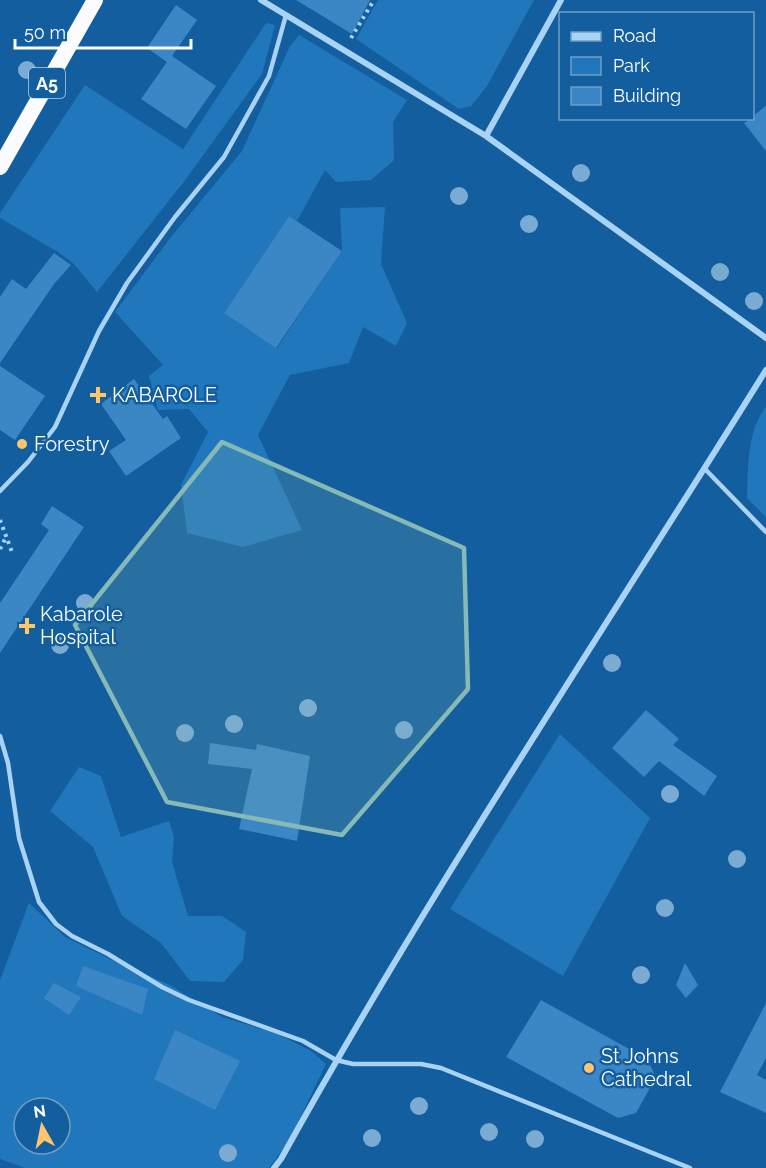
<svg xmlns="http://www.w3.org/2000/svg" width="766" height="1168" viewBox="0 0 766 1168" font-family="Raleway,sans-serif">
<rect width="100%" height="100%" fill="#125e9e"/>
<path fill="#2177bb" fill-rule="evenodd" d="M 378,0 L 534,0 L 487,86 L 471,106 L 459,109 L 356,39 Z
M 266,23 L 275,25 L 262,74 L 186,179 L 97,292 L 74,264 L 58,252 L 0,218 L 0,213 L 85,85 L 183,149 Z
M 299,35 L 407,100 L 393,122 L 394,160 L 371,180 L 336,182 L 325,170 L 297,221 L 289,216 L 224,313 L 277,348 L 342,251 L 340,208 L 385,207 L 381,264 L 407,323 L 396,346 L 363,327 L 349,363 L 290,375 L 258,435 L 302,530 L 243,547 L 187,533 L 181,485 L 208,432 L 189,409 L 158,410 L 149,376 L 163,365 L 115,312 L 171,237 L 242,151 L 290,46 Z
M 766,407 L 766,517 L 747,498 C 748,470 747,429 766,407 Z
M 560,734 L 650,818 L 563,976 L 450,909 Z
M 79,767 L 101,776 L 121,837 L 169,821 L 174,837 L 172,862 L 188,916 L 222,916 L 246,932 L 243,960 L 224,982 L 190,981 L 161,943 L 122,916 L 93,847 L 50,811 Z
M 29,903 L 65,937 L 122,965 L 168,984 L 222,1017 L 278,1034 L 311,1051 L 326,1064 L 289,1141 L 269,1168 L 25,1168 L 0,1159 L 0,980 ZM 24,1108 L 60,1108 L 60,1144 L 24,1144 Z"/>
<path fill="#3b87c5" d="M 296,0 L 370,0 L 352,34 Z
M 176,5 L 197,20 L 172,56 L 216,86 L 186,129 L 141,99 L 167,62 L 147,48 Z
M 766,106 L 766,151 L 744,123 L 753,118 L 753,116 Z
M 289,216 L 342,251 L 276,348 L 224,313 Z
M 54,253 L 71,265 L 54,284 L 0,363 L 0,297 L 12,279 L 26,289 Z
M 0,366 L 45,396 L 15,440 L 0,430 Z
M 134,379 L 163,419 L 167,416 L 181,438 L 126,476 L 109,451 L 126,440 L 101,404 Z
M 52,506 L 84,527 L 0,653 L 0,603 L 49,530 L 41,524 Z
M 646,710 L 679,739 L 673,745 L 717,776 L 704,796 L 659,761 L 644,777 L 612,748 Z
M 210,743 L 256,750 L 257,744 L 310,756 L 297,841 L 239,829 L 252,769 L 208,764 Z
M 685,963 L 698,985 L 686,998 L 676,985 Z
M 83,966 L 148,989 L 142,1015 L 76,986 Z
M 54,983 L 81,997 L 69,1015 L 44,998 Z
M 541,1000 L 647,1059 L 656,1077 L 636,1113 L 618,1118 L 506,1057 Z
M 766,1003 L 766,1058 L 757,1075 L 766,1080 L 766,1113 L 720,1092 Z
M 175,1030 L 240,1061 L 215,1110 L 154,1079 Z"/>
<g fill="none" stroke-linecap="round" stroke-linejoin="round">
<path stroke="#a9d3f4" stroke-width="4" stroke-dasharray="3 4.5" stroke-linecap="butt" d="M 351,38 L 374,0
M 0,520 L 12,552
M 0,549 L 6,537"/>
<path stroke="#a9d3f4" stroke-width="4.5" d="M 705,469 L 766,532
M 0,491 L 28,462 L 55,427 L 99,331 L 127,283 L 175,217 L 224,157 L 269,76 L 286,15
M 0,736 L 8,763 L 19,838 L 39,902 L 56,924 L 72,936 L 108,954 L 162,987 L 189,1000 L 303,1041 L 336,1060 L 353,1064 L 421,1064 L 441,1068 L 690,1168"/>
<path stroke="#a9d3f4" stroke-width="6" d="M 261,0 L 486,136 L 766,338
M 486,136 L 561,0
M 274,1168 L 281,1159 C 431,888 603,632 766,370"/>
<path stroke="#fafcff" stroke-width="16" d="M 0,167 L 95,0"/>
</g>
<g fill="#7babd3">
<circle cx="27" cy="70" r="9"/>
<circle cx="581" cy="173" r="9"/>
<circle cx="459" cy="196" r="9"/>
<circle cx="529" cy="224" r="9"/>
<circle cx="720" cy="272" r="9"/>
<circle cx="754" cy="301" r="9"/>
<circle cx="85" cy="603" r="9"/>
<circle cx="60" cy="645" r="9"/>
<circle cx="612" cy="663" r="9"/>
<circle cx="308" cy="708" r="9"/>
<circle cx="234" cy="724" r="9"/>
<circle cx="404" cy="730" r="9"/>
<circle cx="185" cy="733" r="9"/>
<circle cx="670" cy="794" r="9"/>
<circle cx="737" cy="859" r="9"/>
<circle cx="665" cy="908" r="9"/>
<circle cx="641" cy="975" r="9"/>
<circle cx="419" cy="1106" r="9"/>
<circle cx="489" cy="1132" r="9"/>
<circle cx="372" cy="1138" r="9"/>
<circle cx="535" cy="1139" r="9"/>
<circle cx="228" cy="1153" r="9"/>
</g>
<path fill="#87bab6" fill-opacity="0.2" stroke="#87bab6" stroke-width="4.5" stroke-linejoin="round" d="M 222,442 L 464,548 L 468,689 L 342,835 L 167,802 L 75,625 Z"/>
<g fill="#ffc56c" stroke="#125e9e" stroke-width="2">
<path d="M95 386h6v6h6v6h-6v6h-6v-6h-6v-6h6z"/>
<circle cx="22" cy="444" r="6"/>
<path d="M24 617h6v6h6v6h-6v6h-6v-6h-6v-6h6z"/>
<circle cx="589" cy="1068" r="6"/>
</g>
<g text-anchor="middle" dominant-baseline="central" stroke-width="5" stroke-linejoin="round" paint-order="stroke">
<rect fill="#125e9e" stroke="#b8cfe2" stroke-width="1.5" x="29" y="68" width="36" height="30" rx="4.5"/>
<g font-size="18" font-weight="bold" fill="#fff">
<text x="47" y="83">A5</text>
</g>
<g font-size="20" fill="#fff" stroke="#125e9e" text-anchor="start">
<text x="112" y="395">KABAROLE</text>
<text x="34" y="444">Forestry</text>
<text x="40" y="614">Kabarole<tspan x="40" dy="23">Hospital</tspan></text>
<text x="601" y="1056">St Johns<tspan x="601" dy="23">Cathedral</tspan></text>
</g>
</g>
<rect x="559" y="12" width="195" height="108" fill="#125e9e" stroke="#719ec5" stroke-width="1.5"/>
<rect x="571" y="32" width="30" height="9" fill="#a9d3f4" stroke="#719ec5" stroke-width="1.5"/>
<text x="613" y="42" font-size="18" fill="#ffffff">Road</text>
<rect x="571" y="57" width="30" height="18" fill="#2177bb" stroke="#719ec5" stroke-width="1.5"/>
<text x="613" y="72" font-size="18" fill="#ffffff">Park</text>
<rect x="571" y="87" width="30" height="18" fill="#3b87c5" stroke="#719ec5" stroke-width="1.5"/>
<text x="613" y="102" font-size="18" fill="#ffffff">Building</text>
<g transform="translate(42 1126) rotate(351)"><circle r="28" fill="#125e9e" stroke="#719ec5" stroke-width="1.5"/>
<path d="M0-4.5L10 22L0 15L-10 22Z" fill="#ffc56c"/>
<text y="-9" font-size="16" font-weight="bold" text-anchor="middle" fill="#ffffff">N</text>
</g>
<path d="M15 39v9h176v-9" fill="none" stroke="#ffffff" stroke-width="3"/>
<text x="24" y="39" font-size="18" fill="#ffffff" stroke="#125e9e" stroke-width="4.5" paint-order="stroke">50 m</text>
</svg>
